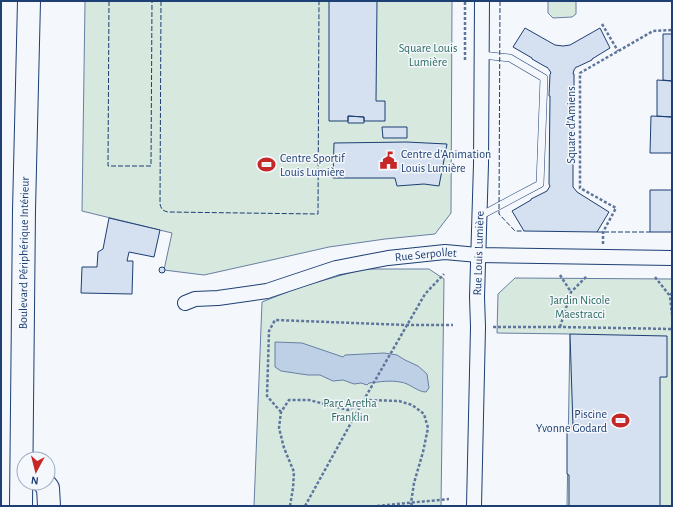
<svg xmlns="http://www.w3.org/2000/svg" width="673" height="507" viewBox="0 0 673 507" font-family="'Alegreya Sans',sans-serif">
<rect width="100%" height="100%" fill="#f4f7fb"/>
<path fill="#d7e8df" stroke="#687fa3" d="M 85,1 L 452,1 L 451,213 L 435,234 L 385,239 L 329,247 L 267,261 L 204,275 L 164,270 L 172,233 L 82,211 Z
M 548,1 L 576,1 L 576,14 L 572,17 L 553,18 L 548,13 Z
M 363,269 L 429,269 L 444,279 L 441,506 L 254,506 L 262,302 L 300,287 Z
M 515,278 L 672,279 L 672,506 L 567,506 L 570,334 L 497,333 L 498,294 Z"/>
<path fill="#bed0e5" stroke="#687fa3" d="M 275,342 L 302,343 L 343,357 L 345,355 L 384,353 L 397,355 L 405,360 L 418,366 L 427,374 L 429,388 L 426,392 C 417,392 410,383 400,382 C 390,380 379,382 369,383 L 367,385 L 361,383 L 354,384 L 343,380 L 333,381 L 320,375 L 308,375 L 281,371 L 275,367 Z"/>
<path fill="#d5e0f0" stroke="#1d3f73" d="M 329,1 L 377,1 L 376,101 L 385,101 L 385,121 L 364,121 L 364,117 L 348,116 L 348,121 L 329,121 Z
M 525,28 L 555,45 L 563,46 L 570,45 L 600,28 L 610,48 L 592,59 L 592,60 L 577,67 L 576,67 L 574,70 L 573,74 L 574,74 L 574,96 L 573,96 L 573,187 L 577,192 L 609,212 L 597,232 L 524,231 L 512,211 L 531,200 L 531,199 L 547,191 L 550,186 L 549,184 L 550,96 L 549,96 L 550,74 L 551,73 L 550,71 L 547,67 L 546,67 L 532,59 L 532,58 L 513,47 Z
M 663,34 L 672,34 L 672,81 L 663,80 Z
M 657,80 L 672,81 L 672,117 L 657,116 Z
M 348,116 L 364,117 L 364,123 L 348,123 Z
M 651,116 L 672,117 L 672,153 L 650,153 Z
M 382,127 L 407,127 L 407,138 L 383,138 Z
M 406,142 L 447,144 L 439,186 L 424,184 L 397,186 L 395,178 L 333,178 L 334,143 Z
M 650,190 L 672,190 L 672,232 L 650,232 Z
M 109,218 L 160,230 L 154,257 L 129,252 L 127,261 L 133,261 L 132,294 L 81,293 L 82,267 L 97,267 L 98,252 L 103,249 Z
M159 270a3 3 0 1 1 6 0a3 3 0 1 1-6 0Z
M 570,334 L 667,336 L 667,377 L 660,377 L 660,506 L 569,506 L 569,475 L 567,474 L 567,427 L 573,427 Z"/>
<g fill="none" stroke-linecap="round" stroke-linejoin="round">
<defs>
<path id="lane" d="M 480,216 L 540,184 L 544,78 L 510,58 L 482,55"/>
<g id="street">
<path id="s1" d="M 185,303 L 195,299 L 218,298 L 267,291 L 336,268 L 388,258 L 445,252 L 478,255 L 672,258"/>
<path id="s2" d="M 474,506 L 478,327 L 477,297 L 481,164 L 482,1"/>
</g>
<g id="highway">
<path d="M 44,483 L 48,488 L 49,506"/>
<path id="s3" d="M 21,506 L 24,210 L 29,1"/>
</g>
</defs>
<use href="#lane" stroke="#1d3f73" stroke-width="8"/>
<use href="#street" stroke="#1d3f73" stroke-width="16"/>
<use href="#highway" stroke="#1d3f73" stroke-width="24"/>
<path stroke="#5e769c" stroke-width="2.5" stroke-dasharray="3 2" stroke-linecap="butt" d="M 602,24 L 618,51
M 465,60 L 465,1
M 603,244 L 603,232 L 616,208 L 580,188 L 580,73 L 653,31 L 672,30
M 560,275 L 571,292
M 655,277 L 670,296
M 672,293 L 670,296 L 672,314
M 493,327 L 560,327 L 672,329
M 560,327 L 571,292 L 587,276
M 281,412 L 267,396 L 269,331 L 275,320 L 407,325 L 453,325
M 290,506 L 293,488 L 294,472 L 284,448 L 279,428 L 281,412 L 289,400 L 309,400 L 348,410 L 368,400 L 399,401 L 412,405 L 424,414 L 428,428 L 423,452 L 414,483 L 411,503 L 412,506
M 305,506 L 362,403 L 425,294 L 444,274
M 377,506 L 449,499"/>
<use href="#lane" stroke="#f4f7fb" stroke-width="7"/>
<use href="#street" stroke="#f4f7fb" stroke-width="14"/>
<use href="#highway" stroke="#f4f7fb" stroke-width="22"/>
<path stroke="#1d3f73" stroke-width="1" stroke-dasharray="5 2" stroke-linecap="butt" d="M 109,1 L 108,166 L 151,166 L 152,1
M 161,1 L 160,204 C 161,209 163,211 168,212 L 318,214 L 319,1
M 500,1 L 499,214 L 515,231 L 524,231
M 597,232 L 650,232"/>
</g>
<defs>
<symbol id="civic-bare" viewBox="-9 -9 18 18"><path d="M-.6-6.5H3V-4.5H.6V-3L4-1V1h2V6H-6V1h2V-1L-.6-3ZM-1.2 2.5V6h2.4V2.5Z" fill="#c62828" stroke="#f4f7fb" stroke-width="2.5" paint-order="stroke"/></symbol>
<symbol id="stadium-bare" viewBox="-9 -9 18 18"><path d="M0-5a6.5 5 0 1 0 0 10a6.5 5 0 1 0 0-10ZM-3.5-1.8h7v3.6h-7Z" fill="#c62828" stroke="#f4f7fb" stroke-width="2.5" paint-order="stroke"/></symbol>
</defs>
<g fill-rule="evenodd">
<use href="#civic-bare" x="376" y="148" width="25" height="25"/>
<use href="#stadium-bare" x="254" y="152" width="25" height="25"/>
<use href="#stadium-bare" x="608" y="408" width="25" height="25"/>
</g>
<g text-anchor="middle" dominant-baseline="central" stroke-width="3" stroke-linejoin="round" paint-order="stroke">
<g font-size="12" fill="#2c6c60" stroke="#f4f7fb">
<text x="428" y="48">Square Louis<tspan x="428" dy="14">Lumière</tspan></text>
<text x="580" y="300">Jardin Nicole<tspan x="580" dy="14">Maestracci</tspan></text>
<text x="350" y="403">Parc Aretha<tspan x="350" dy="14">Franklin</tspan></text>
</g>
<g font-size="12" fill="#1d3f73" stroke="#f4f7fb">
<text transform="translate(571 125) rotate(-90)">Square d'Amiens</text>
<text stroke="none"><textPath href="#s3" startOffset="253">Boulevard Périphérique Intérieur</textPath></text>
<text stroke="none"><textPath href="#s2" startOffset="253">Rue Louis Lumière</textPath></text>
<text stroke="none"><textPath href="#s1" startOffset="247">Rue Serpollet</textPath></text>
</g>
<g font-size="12" fill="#1d3f73" stroke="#f4f7fb" text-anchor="start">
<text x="401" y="154">Centre d’Animation<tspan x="401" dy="14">Louis Lumière</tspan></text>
<text x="280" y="158">Centre Sportif<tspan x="280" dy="14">Louis Lumière</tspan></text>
<text x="607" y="414" text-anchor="end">Piscine<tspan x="607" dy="14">Yvonne Godard</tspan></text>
</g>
</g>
<rect width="673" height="507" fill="none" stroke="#1d3f73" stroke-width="4"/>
<g transform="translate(36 471) rotate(187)"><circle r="19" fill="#f4f7fb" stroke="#9eadc5"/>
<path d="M0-3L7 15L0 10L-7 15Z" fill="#c62828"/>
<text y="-6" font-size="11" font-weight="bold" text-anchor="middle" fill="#1d3f73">N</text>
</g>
</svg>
